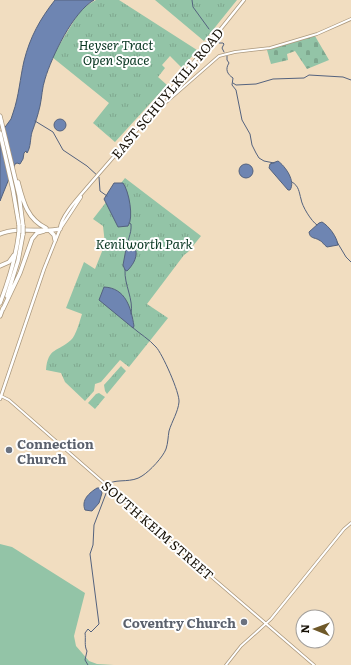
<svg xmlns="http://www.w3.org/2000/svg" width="351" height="665" viewBox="0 0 351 665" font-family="Literata,serif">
<defs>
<pattern id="cemetery-stones" width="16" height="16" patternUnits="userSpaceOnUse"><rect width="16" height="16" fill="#93c4a7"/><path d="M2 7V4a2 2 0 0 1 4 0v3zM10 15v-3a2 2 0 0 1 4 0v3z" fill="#7ea78e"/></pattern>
<pattern id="park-tufts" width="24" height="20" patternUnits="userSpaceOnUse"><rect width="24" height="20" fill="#93c4a7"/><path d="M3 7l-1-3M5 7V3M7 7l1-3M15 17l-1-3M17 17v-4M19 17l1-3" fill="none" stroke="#7ea78e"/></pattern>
</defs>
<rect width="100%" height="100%" fill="#f1ddc0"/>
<path fill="#93c4a7" d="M 0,544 L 12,547 L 85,593 L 74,636 L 76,646 L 89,661 L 97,664 L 114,665 L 0,665 Z"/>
<path fill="url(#cemetery-stones)" d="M 315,36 L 329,60 L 307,69 L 295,51 L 287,54 L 288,60 L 271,64 L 267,50 Z"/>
<path fill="url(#park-tufts)" d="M 96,0 L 119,0 L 197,50 L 182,68 L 170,56 L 162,65 L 165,68 L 158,77 L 167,85 L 115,142 L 93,123 L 109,103 L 52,57 L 80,11 L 89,4 Z
M 155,0 L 237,0 L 204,41 Z
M 125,178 L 201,236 L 188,252 L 184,255 L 147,304 L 168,318 L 129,367 L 120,360 L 101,382 L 95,384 L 94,391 L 85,401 L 65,382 L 61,373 L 46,370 C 48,347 58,352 71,340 C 76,336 80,320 82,314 L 66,308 L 84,262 L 95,269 L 105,244 L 103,226 L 93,219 Z
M 121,366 L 126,371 L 107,394 L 105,391 L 104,385 Z
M 99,393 L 105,397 L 95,409 L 88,403 L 96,394 Z"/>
<path fill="#6e85b2" stroke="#54627e" d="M 55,0 L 94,0 C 73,12 52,56 45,79 C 42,88 42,97 40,106 C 38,115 35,124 32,132 C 30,139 31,147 27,153 L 26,151 L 24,153 L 23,159 L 20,164 L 17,163 L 15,164 L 0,201 L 0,134 L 11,119 L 13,113 C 19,96 20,78 24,61 C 30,37 40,19 55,0 Z
M54 125a6 6 0 1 1 12 0a6 6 0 1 1-12 0Z
M 278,161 C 285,166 296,181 290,190 L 288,190 L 269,168 L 270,164 Z
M239 171a7 7 0 1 1 14 0a7 7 0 1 1-14 0Z
M 114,183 L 123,183 C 129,191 134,218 128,226 L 118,227 L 104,199 Z
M 322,222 C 329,226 337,237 338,245 L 327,247 C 324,245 322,241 319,240 C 314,237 310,239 309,232 L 319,223 Z
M 126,249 L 132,249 L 136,251 C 137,259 132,266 127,271 L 125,270 L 123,265 Z
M 104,287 C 126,288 131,308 134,326 L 133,328 L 99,300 Z
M 97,488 L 100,488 L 102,493 L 99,503 L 92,511 L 85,510 C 81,500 89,493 97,488 Z"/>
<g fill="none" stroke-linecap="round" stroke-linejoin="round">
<path stroke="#54627e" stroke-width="1" d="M 192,0 L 193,7 L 209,29
M 217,41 L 219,43 L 223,43 L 224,44 L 222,48 L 224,52
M 227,56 L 227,60 L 229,63 C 225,69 227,74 233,78 L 232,85 L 236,90 L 242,120 L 250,134 L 252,145 L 256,153 L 259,158 L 264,161 L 274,163
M 233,83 L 236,85 L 256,84 L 273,79 L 304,78 L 309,75 L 343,77 L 351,80
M 35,121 L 53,132 L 63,150 L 87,166 L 99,177 L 100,191 L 107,196
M 292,182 C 299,186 299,192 301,199 C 302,206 311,221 317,225
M 337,242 L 346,257 L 351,262
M 128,249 C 126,240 132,235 131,224 L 129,223
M 125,270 C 124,285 134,299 131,314
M 88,665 L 85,660 L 87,651 C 84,646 86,639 85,633 L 88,629 L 91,632 L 99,624 L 90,554 L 93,545 L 94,525 L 110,483 C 118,479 132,483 142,476 C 150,471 163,457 166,449 C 168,443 168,437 169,431 C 172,421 178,412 179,402 C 180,393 162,353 156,347 C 149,339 140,334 132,327"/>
<defs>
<path id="tertiary" d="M 155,110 L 163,105 L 219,56 L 235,52 L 270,48 L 317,34 L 351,19
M 1,396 L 9,400 L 207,573 L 314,665
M 226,665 L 241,646 L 271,619 L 344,529 L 351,523"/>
<path id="primary" d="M 60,229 C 60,216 82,194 90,184 C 143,124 194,63 244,0
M 0,399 L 44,269 L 60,229 L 81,197"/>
<path id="motorway" d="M 0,116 L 19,195 L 23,226
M 0,133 L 13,190 L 19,225
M 18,182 C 23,201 27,219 46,228
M 50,231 L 54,235 L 55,240
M 0,234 C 18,226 41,233 60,229
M 0,266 L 9,262 L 14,255
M 7,296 L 18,261 L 23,234
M 0,303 C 9,280 16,257 19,232
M 3,309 L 20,273 L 32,239 L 37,233 L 44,231
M 0,316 L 3,308"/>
</defs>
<use href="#tertiary" stroke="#ab987d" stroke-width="3.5"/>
<use href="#primary" stroke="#ab987d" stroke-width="4"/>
<use href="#motorway" stroke="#ab987d" stroke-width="5"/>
<use href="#tertiary" stroke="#fff" stroke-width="2"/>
<use href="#primary" stroke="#fff" stroke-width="2.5"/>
<use href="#motorway" stroke="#fff" stroke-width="3.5"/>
<defs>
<path id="motorway-bridge" d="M 19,232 L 19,225
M 23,234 L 23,226"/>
</defs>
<use href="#motorway-bridge" stroke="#ab987d" stroke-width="5" stroke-linecap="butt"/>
<use href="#motorway-bridge" stroke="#fff" stroke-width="3.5"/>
</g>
<g fill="#6b7280" stroke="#fff" stroke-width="1.5">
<circle cx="9" cy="450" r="4"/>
<circle cx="244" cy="622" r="4"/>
</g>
<g text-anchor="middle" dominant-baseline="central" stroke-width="4" stroke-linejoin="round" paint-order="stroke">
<g font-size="13" font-style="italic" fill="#083621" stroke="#fff">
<text x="116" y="44">Heyser Tract<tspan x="116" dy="15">Open Space</tspan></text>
<text x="144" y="243">Kenilworth Park</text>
</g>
<g font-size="13" fill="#161006" stroke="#fff">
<text transform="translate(167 93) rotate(-50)">EAST SCHUYLKILL ROAD</text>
<text transform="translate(158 530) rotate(41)">SOUTH KEIM STREET</text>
</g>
<g font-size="13" font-weight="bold" fill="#5b616d" stroke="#fff" text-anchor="start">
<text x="17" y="443">Connection<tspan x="17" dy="15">Church</tspan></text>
<text x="236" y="622" text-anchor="end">Coventry Church</text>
</g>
</g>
<g transform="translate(315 629) rotate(271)"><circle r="19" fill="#ffffff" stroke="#a29f9b"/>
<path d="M0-3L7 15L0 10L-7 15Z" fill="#6f5929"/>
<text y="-6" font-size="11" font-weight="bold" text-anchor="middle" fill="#161006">N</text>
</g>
</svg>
